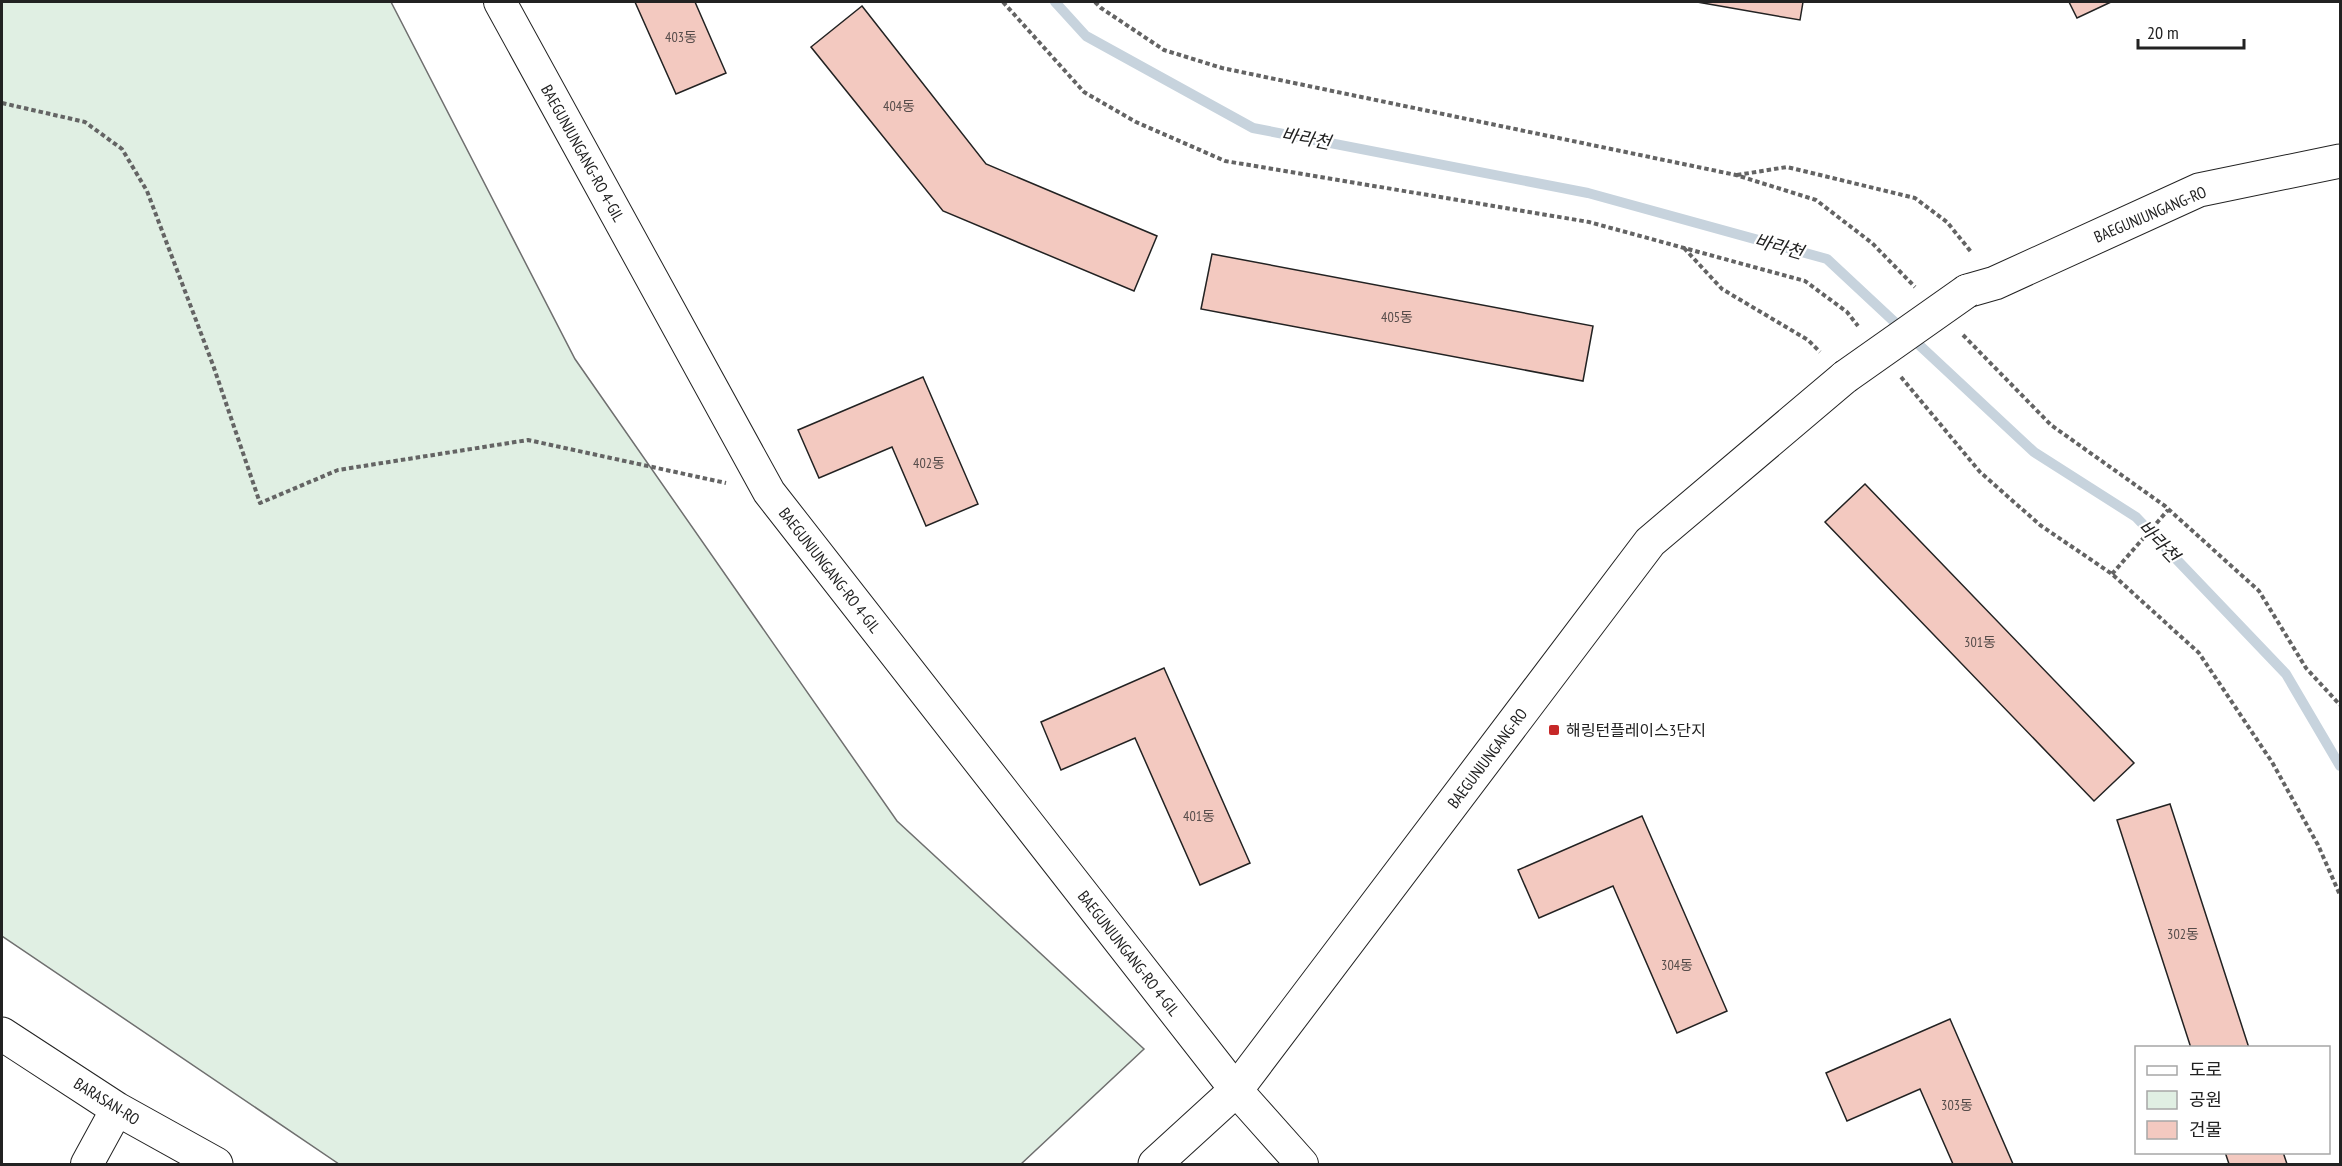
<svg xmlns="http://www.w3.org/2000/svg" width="2342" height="1166" viewBox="0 0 2342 1166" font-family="'PT Sans Narrow','Noto Sans KR',sans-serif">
<rect width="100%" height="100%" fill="#fff"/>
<path fill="#e0efe3" stroke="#6f6f6f" stroke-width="1.5" d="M 2,2 L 391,2 L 575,359 L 897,821 L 1144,1049 L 1021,1164 L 339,1164 L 2,936 Z"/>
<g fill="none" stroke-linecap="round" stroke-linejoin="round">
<path stroke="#c7d3dd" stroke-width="10" d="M 1055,2 L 1086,36 L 1253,128 L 1588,193 L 1827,259 L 2034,452 L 2136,517 L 2286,674 L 2340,766"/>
</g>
<path fill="#f3c9c0" stroke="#222" stroke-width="1.5" d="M 635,2 L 695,2 L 726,73 L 676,94 Z
M 1697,2 L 1803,2 L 1800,20 Z
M 2069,2 L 2111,2 L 2077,18 Z
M 862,6 L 986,164 L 1157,236 L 1134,291 L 943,211 L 811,47 Z
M 1212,254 L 1593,326 L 1583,381 L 1201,309 Z
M 923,377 L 978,504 L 926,526 L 892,447 L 819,478 L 798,430 Z
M 1865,484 L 2134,763 L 2094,801 L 1825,522 Z
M 1164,668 L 1250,863 L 1200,885 L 1135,738 L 1061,770 L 1041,722 Z
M 2170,804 L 2249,1048 L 2191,1048 L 2117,820 Z
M 1642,816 L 1727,1011 L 1677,1033 L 1613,886 L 1539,918 L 1518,870 Z
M 1950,1019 L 2013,1164 L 1953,1164 L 1920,1089 L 1847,1121 L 1826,1073 Z
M 2225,1152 L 2283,1152 L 2287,1164 L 2229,1164 Z"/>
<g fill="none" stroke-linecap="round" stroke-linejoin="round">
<defs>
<path id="street" d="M 500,2 L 769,492 L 1236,1090 L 1302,1164
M 87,1164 L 117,1109"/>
<path id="secondary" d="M 1967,291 L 1995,283 L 2199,190 L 2340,161
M 2,1034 L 117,1109 L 216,1164
M 1155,1164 L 1236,1090 L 1650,542 L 1845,377"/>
</defs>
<use href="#street" stroke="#222" stroke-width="34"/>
<use href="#secondary" stroke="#222" stroke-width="35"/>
<path stroke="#646464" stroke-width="4" stroke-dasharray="4.5 3" stroke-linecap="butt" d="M 1003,2 L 1084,92 L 1136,122 L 1225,161 L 1589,222 L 1805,281 L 1847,312 L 1858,326
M 1095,2 L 1101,8 L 1164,50 L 1222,68 L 1736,175 L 1816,200 L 1872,243 L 1915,287
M 2,103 L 85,122 L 122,149 L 147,191 L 213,365 L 260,503 L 338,470 L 528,440 L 726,483
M 1737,175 L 1787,167 L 1915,198 L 1947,222 L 1972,253
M 1684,248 L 1722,289 L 1808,340 L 1820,352
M 1963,335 L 2051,425 L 2165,506 L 2259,591 L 2306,668 L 2340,705
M 1901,377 L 1980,472 L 2040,525 L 2112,574 L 2199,653 L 2272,762 L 2318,845 L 2340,895
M 2112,574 L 2168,510"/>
<use href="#street" stroke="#fff" stroke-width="32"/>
<use href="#secondary" stroke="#fff" stroke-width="33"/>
<defs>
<path id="secondary-bridge" d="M 1845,377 L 1967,291"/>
</defs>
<use href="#secondary-bridge" stroke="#222" stroke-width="35" stroke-linecap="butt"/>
<use href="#secondary-bridge" stroke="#fff" stroke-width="33"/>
</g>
<rect fill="#c62828" stroke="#fff" stroke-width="2" x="1548" y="724" width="12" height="12" rx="3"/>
<g text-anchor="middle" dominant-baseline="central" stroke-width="4.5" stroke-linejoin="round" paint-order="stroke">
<g font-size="14" fill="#564c4a">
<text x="681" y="37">403동</text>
<text x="899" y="106">404동</text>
<text x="1397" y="317">405동</text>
<text x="929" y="463">402동</text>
<text x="1980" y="642">301동</text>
<text x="1199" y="816">401동</text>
<text x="2183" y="934">302동</text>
<text x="1677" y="965">304동</text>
<text x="1957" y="1105">303동</text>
</g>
<g font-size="16" fill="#222" stroke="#fff">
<text transform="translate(583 153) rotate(61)">BAEGUNJUNGANG-RO 4-GIL</text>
<text transform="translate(2150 214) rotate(-23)">BAEGUNJUNGANG-RO</text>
<text transform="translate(830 570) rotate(52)">BAEGUNJUNGANG-RO 4-GIL</text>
<text transform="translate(1487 758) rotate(-53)">BAEGUNJUNGANG-RO</text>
<text transform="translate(1129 953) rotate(52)">BAEGUNJUNGANG-RO 4-GIL</text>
<text transform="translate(107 1101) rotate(32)">BARASAN-RO</text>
</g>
<g font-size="16" fill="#222" stroke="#fff" text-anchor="start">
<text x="1566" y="730">해링턴플레이스3단지</text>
</g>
<g font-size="18" font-style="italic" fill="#222" stroke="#fff">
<text transform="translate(1306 138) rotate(11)">바라천</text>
<text transform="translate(1779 246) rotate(16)">바라천</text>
<text transform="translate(2159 541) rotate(46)">바라천</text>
</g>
</g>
<rect width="2342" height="1166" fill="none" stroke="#222222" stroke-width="6"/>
<rect x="2135" y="1046" width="195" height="108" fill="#ffffff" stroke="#a7a7a7" stroke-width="1.5"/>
<rect x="2147" y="1066" width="30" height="9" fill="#ffffff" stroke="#a7a7a7" stroke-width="1.5"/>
<text x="2189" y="1076" font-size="18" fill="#222222">도로</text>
<rect x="2147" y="1091" width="30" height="18" fill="#e0efe3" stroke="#a7a7a7" stroke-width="1.5"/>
<text x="2189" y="1106" font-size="18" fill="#222222">공원</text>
<rect x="2147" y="1121" width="30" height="18" fill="#f3c9c0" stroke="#a7a7a7" stroke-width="1.5"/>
<text x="2189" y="1136" font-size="18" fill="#222222">건물</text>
<path d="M2138 39v9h106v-9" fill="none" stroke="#222222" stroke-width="3"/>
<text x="2147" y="39" font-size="18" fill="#222222" stroke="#ffffff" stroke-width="4.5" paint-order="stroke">20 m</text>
</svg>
